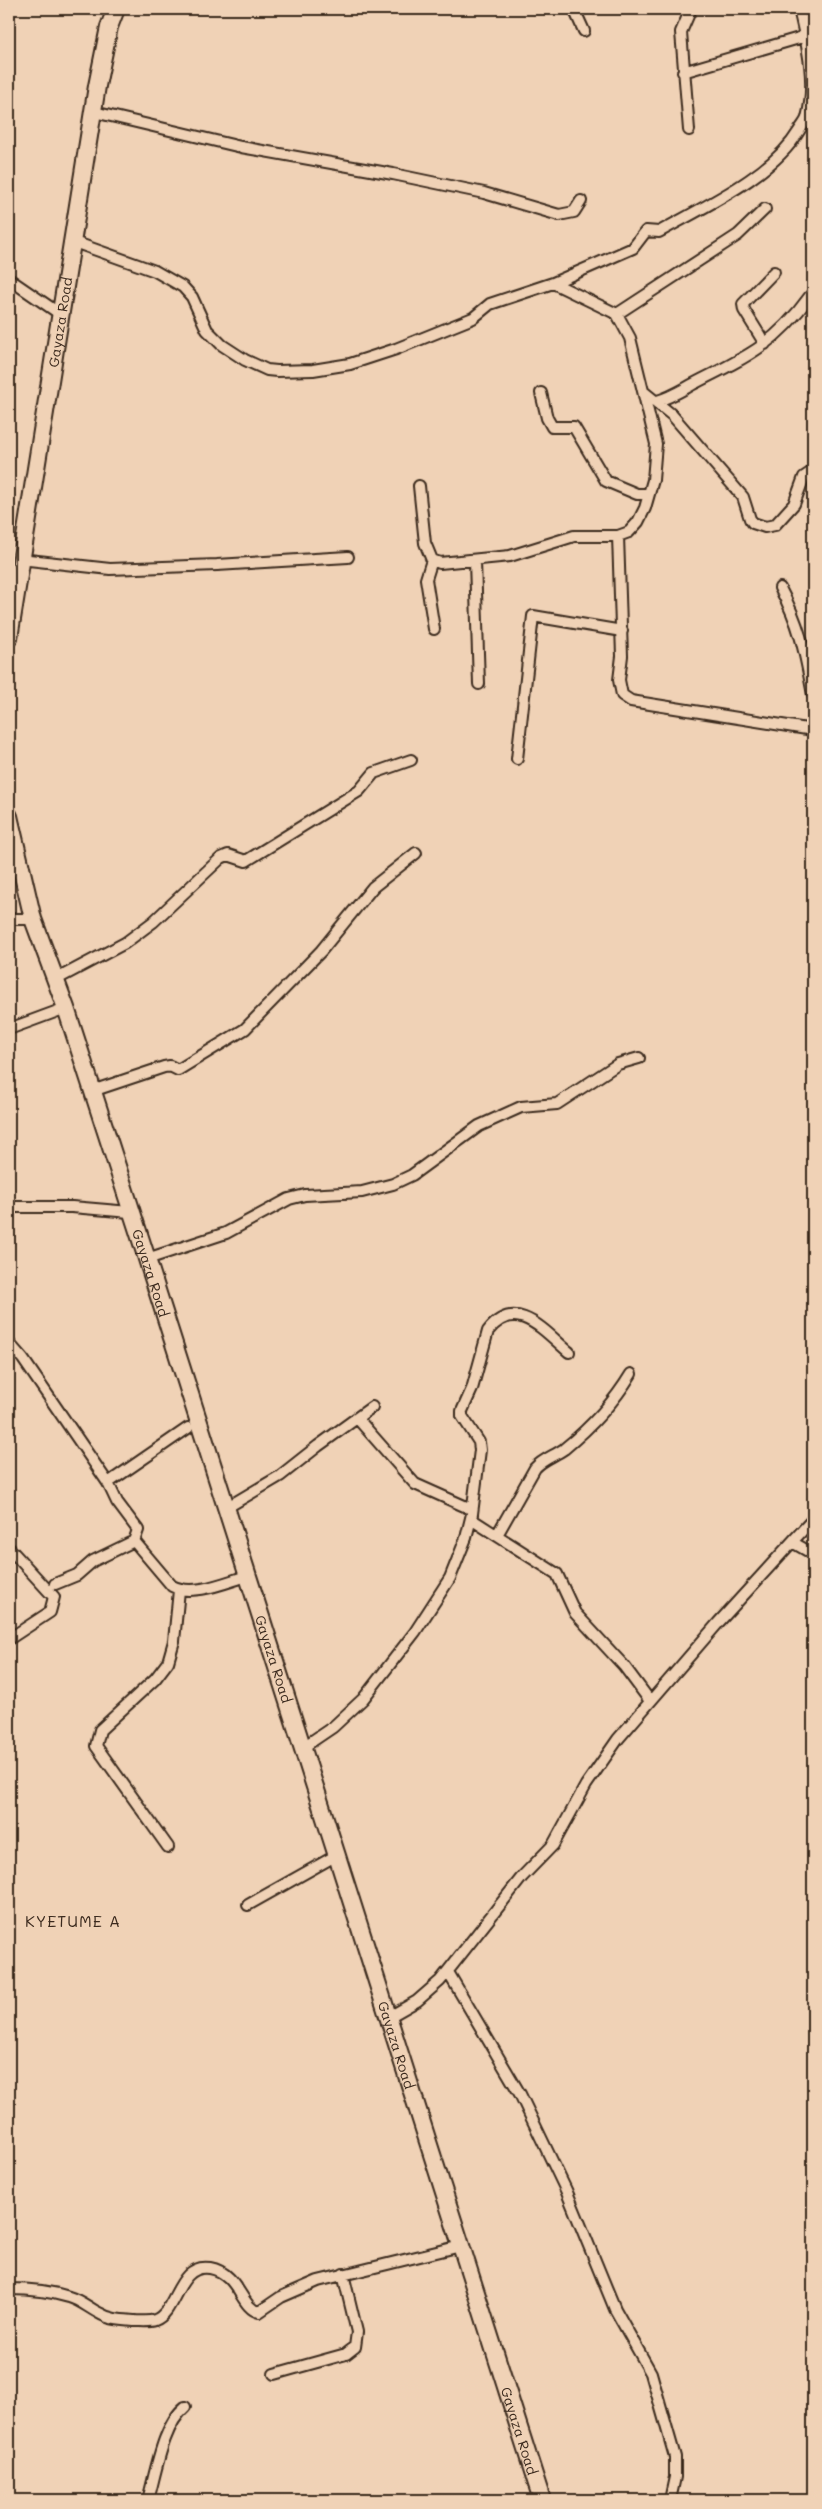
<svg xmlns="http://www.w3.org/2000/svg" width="822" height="2509" viewBox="0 0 822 2509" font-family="Mali,sans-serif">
<rect width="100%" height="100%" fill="#f0d2b6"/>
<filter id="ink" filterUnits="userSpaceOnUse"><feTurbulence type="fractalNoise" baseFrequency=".02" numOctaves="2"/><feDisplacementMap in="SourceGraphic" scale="10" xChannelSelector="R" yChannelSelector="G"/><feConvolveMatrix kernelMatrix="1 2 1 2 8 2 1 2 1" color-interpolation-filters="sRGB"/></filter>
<g filter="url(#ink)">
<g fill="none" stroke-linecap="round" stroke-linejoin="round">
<defs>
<path id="minor" d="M 574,9 L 584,31
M 683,72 L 806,36
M 94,112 L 241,147 L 393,174 L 484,193 L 559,215 L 574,212 L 581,201
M 689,130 L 681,32 L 691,9
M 74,242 L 155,271 L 183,287 L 192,297 L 207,330 L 222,345 L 245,360 L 267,370 L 277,371 L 313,370 L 350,364 L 396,349 L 473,318 L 490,304 L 553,283 L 633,248 L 646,231 L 659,232 C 705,206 772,176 799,131 C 802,126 806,122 807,118 C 817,81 807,44 799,9
M 9,279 L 60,314
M 617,314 L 738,235 L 765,209
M 765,344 L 744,310 L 743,304 L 774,272
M 541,393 L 547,418 L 552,427 L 574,427 L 606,481 L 637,494 L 648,494
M 645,393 L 672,415 L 743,497 L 750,519 L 753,523 L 765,527 L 775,525 L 794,504 L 804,477 L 813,471
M 657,401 C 672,397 685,388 699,381 C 749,356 776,343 810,296
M 419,486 L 425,543 L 432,560 L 440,563 L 510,556 L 574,536 L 618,536 L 629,532 L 638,522 L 645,508 L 653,480 L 656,444 L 630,338 L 617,314 L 553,283
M 618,536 L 622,656 L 619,680 L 622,695 L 631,701 L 813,730
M 20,559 L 110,569 L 217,565 L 348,557
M 432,560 L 426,579 L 434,629
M 475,561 L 479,684
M 780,588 C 801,627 805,653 813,695
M 517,759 L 533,616 L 622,631
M 9,919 L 33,919
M 55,980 L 125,943 L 153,922 L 221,858 L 228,855 L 246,861 L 359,791 L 374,773 L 411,760
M 9,1029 L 66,1008
M 92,1091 L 164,1067 L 170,1066 L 178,1070 L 245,1029 L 321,951 L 373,887 L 416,853
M 9,1207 L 72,1207 L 130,1212
M 147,1259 L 226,1233 L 289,1199 L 305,1195 L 362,1192 L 393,1184 L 412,1175 L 479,1126 L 521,1107 L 557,1104 L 618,1064 L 639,1058
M 9,1343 L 23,1359 L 108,1483 L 117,1502 L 138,1530 L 134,1541 L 172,1586 C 193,1597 226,1582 247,1576
M 357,1418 L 415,1484 L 471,1509
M 108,1483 L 188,1428
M 226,1508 L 280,1476 L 318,1446 L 372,1407
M 471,1519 L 557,1574 L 575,1613 L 624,1666 L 650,1701
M 497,1535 L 535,1468 C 543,1459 554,1456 564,1449 C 591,1427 613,1404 631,1374
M 792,1542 L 813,1554
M 9,1548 L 54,1597 L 50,1612 L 9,1639
M 55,1584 L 77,1575 L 93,1561 L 134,1541
M 302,1748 L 333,1727 L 363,1699 L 415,1632 L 450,1578 L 466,1538 L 472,1514 L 480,1450 L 479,1442 L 462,1416 L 462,1411 L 472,1389 L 488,1331 C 516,1295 545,1332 569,1352
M 168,1847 L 96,1746 L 100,1730 L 155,1679 L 168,1662 L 174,1641 L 179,1590
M 248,1905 L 337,1855
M 448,1972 L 520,2094 L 566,2190 L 615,2309 L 651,2373 L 675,2457 L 675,2477 L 670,2500
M 389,2017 L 417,2001 L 440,1981 L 522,1877 L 553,1845 L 586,1785 L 618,1739 L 718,1623 L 813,1519
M 9,2289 C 28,2289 50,2291 69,2297 C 80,2300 89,2308 99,2313 C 110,2320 123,2320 136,2321 C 142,2321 149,2322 155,2320 C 177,2312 177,2263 210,2268 C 239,2273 241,2309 259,2312 L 281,2297 L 318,2281 L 461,2246
M 274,2374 L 346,2354 L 355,2347 L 357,2332 L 343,2274
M 148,2500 C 156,2472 163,2425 185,2407"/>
<g id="primary">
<path id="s1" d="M 9,638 L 97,86 L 109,27 L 116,9"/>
<path id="s2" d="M 9,816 L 33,919 L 66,1008 L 147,1259 L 542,2500"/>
</g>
</defs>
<use href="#minor" stroke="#3b2a1e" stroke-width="14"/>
<use href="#primary" stroke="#3b2a1e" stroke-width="20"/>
<use href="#minor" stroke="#f0d2b6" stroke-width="10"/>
<use href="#primary" stroke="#f0d2b6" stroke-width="16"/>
</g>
</g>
<g text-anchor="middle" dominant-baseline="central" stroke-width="4" stroke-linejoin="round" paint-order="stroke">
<g font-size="14" fill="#3b2a1e" stroke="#f0d2b6">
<text stroke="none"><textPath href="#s1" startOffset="320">Gayaza Road</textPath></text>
<text stroke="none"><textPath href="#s2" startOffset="479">Gayaza Road</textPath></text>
<text stroke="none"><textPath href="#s2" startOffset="884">Gayaza Road</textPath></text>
<text stroke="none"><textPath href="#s2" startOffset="1289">Gayaza Road</textPath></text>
<text stroke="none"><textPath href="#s2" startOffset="1694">Gayaza Road</textPath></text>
</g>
<g font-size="16" letter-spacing="1" fill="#3b2a1e" stroke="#f0d2b6">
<text x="73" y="1920">KYETUME A</text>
</g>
</g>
<rect width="822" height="2509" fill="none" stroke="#f0d2b6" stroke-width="30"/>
<rect x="15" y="15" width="792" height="2479" fill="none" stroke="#3b2a1e" stroke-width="2" filter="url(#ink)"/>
</svg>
